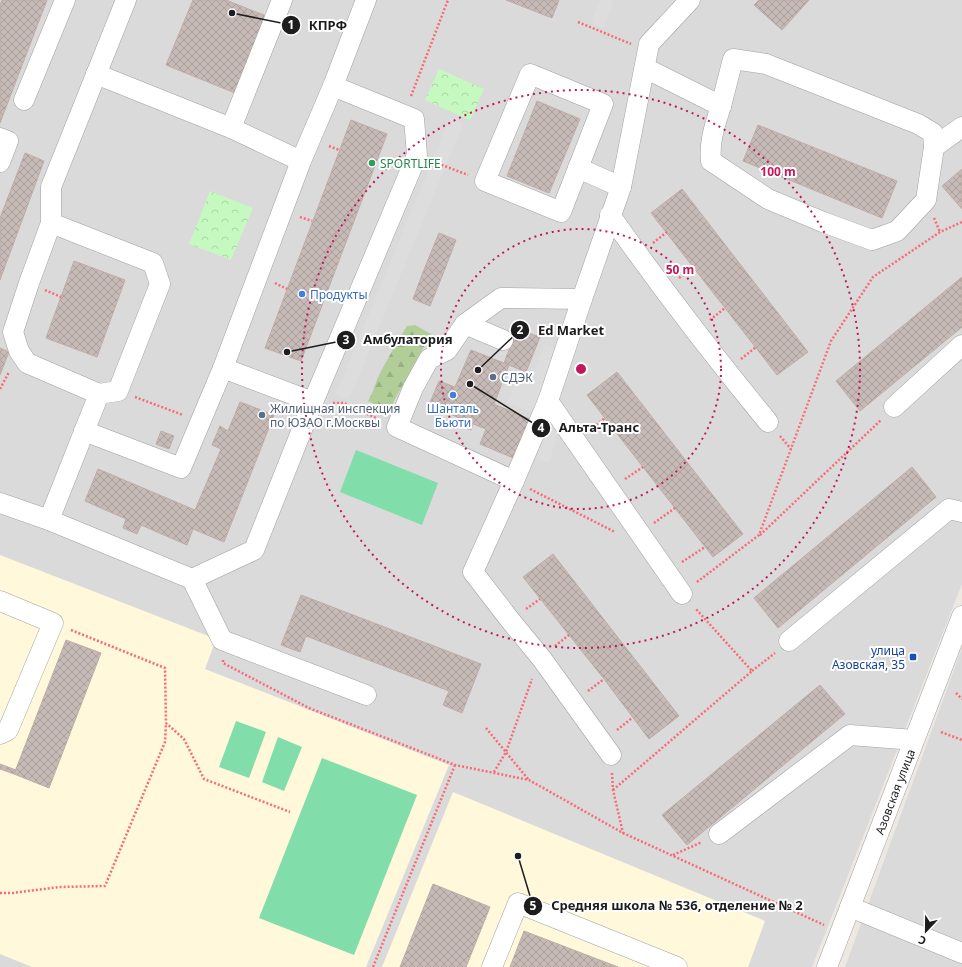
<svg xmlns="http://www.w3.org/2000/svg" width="962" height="967" viewBox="0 0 962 967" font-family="'Noto Sans',sans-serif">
<defs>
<pattern id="forest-firs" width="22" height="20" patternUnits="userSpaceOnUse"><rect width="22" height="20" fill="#b1cd98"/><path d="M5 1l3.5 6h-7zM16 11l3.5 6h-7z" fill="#98b083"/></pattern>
<pattern id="park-crowns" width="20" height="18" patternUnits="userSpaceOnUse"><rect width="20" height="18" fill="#c5f9bf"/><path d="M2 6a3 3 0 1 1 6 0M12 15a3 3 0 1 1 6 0" fill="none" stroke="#a9d5a4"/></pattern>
<pattern id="building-cross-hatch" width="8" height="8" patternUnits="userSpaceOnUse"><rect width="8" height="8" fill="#c6bab6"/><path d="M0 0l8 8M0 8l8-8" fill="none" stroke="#aa9f9c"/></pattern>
</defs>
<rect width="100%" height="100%" fill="#eee8e3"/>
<path fill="#dbdada" d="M 0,0 L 962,0 L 962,584 L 812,967 L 0,967 Z
M 962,648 L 962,967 L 845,967 Z"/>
<path fill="#fff8db" d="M 0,555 L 216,639 L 205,669 L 449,765 L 366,967 L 32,967 L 0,954 Z
M 453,792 L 765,921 L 748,967 L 382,967 Z"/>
<path fill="url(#forest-firs)" d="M 415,325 L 431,334 L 394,401 L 391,410 L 376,405 L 368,401 C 373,393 375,384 379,375 C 388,358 397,342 407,326 Z"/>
<path fill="url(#park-crowns)" d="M 439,69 L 484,89 L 470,120 L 425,100 Z
M 210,191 L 253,208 L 231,260 L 189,244 Z"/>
<path fill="#81dda9" d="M 356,450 L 438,483 L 422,525 L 340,492 Z
M 236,721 L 266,732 L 249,778 L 219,767 Z
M 278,737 L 302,747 L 284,791 L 262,782 Z
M 322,758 L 417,795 L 354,955 L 259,918 Z"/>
<path fill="#ddd" d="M 600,0 L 610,0 L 613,4 L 603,28 L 591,23 Z
M 450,118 L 463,124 L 349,400 L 336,394 Z
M 545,344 L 558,349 L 535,414 L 507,402 L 518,375 L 531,380 Z
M 550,414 L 560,426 L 549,463 L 537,459 Z"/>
<path fill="url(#building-cross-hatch)" stroke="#c0aca5" d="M 2,0 L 47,0 L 0,123 L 0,5 Z
M 193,0 L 226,0 L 266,16 L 235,93 L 166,65 Z
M 506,0 L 559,0 L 552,18 Z
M 759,0 L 809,0 L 782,30 L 754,5 Z
M 537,101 L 580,119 L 549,193 L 507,176 Z
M 351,120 L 387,134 L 301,361 L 265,348 Z
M 758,125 L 897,181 L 882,218 L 743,161 Z
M 25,153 L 44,161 L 0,280 L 0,218 Z
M 962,169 L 962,209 L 942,186 Z
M 682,189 L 808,352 L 777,375 L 725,308 L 651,213 Z
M 439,233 L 456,240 L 443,274 L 425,267 Z
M 74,261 L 125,280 L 97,357 L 46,338 Z
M 425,267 L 443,274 L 430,306 L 413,299 Z
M 962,277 L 962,327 L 860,411 L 836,381 Z
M 517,329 L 540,337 L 526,372 L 504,363 Z
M 0,348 L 9,352 L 0,375 Z
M 471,350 L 509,365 L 494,404 L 534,421 L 518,460 L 480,444 L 486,429 L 473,424 L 471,430 L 462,426 L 464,420 L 429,405 L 439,381 L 455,387 Z
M 617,372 L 743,534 L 713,557 L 587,395 Z
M 240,402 L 274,415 L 224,542 L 193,529 L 187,545 L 141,525 L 137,534 L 123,528 L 126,519 L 85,501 L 98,469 L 195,510 L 221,449 L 212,445 L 220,426 L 228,431 Z
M 161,431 L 174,436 L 169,449 L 156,444 Z
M 912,467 L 936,497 L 778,628 L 754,598 Z
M 553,554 L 679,716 L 649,739 L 604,679 L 523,577 Z
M 301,595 L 481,664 L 462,713 L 443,705 L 449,691 L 306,636 L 300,652 L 281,645 Z
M 66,640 L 101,653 L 49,788 L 14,774 Z
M 820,685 L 845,714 L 687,845 L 662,815 Z
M 0,764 L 16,770 L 14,774 L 0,769 Z
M 433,884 L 490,907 L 466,967 L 400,967 Z
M 524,931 L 618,967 L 510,967 Z"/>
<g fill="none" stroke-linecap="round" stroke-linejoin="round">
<defs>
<g id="minor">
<path d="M 645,68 L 721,106 L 733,59 L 766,64 L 918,124 L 933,133 L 934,147 L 962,127"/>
<path d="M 96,74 L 231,128 L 301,161"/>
<path d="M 530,74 L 603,104 L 561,212 L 485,181 Z"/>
<path d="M 24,100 L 65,0"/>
<path d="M 721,106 C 715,125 709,141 711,161 L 768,199 L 823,222 L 872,240 L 897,231 L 926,200 L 934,147"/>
<path d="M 231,128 L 282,0"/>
<path d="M 0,138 L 8,141 L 0,162"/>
<path d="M 578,168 L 621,187"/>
<path d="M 610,215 C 660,286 713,355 768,422"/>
<path d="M 51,223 L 51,187 L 126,0"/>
<path d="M 465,324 L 501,298 L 582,299"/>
<path d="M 503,340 L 465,324 L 447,350 L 429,359 L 413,388 L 397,427 L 514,481"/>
<path d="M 223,368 L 313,402"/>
<path d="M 548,401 L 682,594"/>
<path d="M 894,407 L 962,345"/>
<path d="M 84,431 L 181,468 L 223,368 L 301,161 L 333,86"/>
<path d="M 0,503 L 49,520 L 192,579 L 254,550 L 313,402 L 417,155 L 414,119 L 333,86 L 366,0"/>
<path d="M 49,520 L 99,394 L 118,391 L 160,284 L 153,263 L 51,223 L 29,283 L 13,332 L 19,351 L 27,363 L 99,394"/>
<path d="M 192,579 L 222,640 L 366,695"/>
<path d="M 0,601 L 53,623 L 8,730 L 0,734"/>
<path d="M 789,641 L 949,509 L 962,512"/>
<path d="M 611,755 L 542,659 L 510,620 L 473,572 L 514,481 L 548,401 L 582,299 L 621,187 L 649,44 L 690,0"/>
<path d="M 719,834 L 850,735 L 914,740"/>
<path d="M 850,907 L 962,953"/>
<path d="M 492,967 L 518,903 L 677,967"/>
<path id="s1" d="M 827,967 L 962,616"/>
</g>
</defs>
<use href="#minor" stroke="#a1a1a1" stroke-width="21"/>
<path stroke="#f86a75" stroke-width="2.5" stroke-dasharray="2 2" stroke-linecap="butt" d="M 578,22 L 631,44
M 411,96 L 448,0
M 329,146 L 339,150
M 434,162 L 468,175
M 300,217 L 312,221
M 934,218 L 940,232
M 653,243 L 667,232
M 679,278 L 694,268
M 275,283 L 287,289
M 45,290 L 61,297
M 710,320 L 725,308
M 741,359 L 756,347
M 0,389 L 9,372
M 135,397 L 183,415
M 333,403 L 344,403 L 380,420
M 590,430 L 605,418
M 780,436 L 791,449
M 625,479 L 643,467
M 530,489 L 615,532
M 654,523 L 675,508
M 760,535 L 881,420
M 682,562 L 705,547
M 697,582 L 759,535 L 831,341 L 873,277 L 940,232 L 962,222
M 526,609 L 540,599
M 71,630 L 165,668 L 166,723 L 184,739 L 204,779 L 290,812
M 555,646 L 569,635
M 223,660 L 223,663 L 309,708 L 455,765 L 529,780 L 623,833 L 824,925
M 752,671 L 775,653
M 588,691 L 604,679
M 956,693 L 962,699
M 486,728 L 528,779
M 617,730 L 632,718
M 941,732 L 962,740
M 494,772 L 506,752 L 532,679
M 612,773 L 613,790 L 623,833
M 613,790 L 752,671 L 695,608
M 673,855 L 702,842
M 0,893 L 13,893 L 59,887 L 105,886 L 165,742 L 166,723
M 373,967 L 455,765"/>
<use href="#minor" stroke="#fff" stroke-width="20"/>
</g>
<g fill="none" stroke="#c2185b" stroke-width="2" stroke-dasharray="2 4">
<circle cx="581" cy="369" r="140"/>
<circle cx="581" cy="369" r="279"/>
</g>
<circle fill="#2e9e5b" stroke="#fff" stroke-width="1.5" cx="372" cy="163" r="4"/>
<g fill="#3f7fe0" stroke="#fff" stroke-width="1.5">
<circle cx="302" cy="294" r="4"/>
<circle cx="453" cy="395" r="4"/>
</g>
<g fill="#5c6f8a" stroke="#fff" stroke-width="1.5">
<circle cx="493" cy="377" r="4"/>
<circle cx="262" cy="415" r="4"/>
</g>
<rect fill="#1a4fb4" stroke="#fff" stroke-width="1.5" x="909" y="653" width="8" height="8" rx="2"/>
<g text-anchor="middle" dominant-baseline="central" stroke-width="4" stroke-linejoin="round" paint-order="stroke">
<g font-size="12" fill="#27864d" stroke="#fff" text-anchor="start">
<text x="380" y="163">SPORTLIFE</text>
</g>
<g font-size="12" fill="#366cbe" stroke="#fff" text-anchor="start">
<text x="310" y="294">Продукты</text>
<text x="453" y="408" text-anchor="middle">Шанталь<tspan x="453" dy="14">Бьюти</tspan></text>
</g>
<g font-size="12" fill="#4e5e75" stroke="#fff" text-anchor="start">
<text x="501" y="377">СДЭК</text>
<text x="270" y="408">Жилищная инспекция<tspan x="270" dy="14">по ЮЗАО г.Москвы</tspan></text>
</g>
<g font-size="12" fill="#164399" stroke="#fff" text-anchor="end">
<text x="905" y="650">улица<tspan x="905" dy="14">Азовская, 35</tspan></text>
</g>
<g font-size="12" fill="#1d1d1d" stroke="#fff">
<text stroke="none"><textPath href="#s1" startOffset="188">Азовская улица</textPath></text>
</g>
</g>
<circle cx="581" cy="369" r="6" fill="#c2185b" stroke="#fff" stroke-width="2"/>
<g font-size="12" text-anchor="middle" font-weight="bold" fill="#c2185b" stroke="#fff" stroke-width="4" stroke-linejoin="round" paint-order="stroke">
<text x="778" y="176">100 m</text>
<text x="680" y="274">50 m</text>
</g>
<path fill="none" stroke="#1d1d1d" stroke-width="1.5" d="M232 13L291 25M478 370L520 330M287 352L346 340M470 384L541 428M518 856L533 906"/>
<g fill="#1d1d1d" stroke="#fff" stroke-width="1.5">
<circle cx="232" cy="13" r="4"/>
<circle cx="478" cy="370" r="4"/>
<circle cx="287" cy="352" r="4"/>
<circle cx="470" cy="384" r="4"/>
<circle cx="518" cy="856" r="4"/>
<circle cx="291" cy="25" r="10"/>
<circle cx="520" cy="330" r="10"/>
<circle cx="346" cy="340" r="10"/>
<circle cx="541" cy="428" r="10"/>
<circle cx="533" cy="906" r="10"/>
</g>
<g font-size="12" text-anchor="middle" font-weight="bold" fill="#fff">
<text x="291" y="29">1</text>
<text x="520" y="334">2</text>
<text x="346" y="344">3</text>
<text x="541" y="432">4</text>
<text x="533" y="910">5</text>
</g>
<g font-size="13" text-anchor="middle" font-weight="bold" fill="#1d1d1d" stroke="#fff" stroke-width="4" stroke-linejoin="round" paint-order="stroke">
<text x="328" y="30">КПРФ</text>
<text x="571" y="335">Ed Market</text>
<text x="408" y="344">Амбулатория</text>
<text x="599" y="432">Альта-Транс</text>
<text x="677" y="910">Средняя школа № 536, отделение № 2</text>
</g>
<g transform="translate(926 931) rotate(202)" stroke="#ffffff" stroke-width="3" paint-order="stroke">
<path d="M0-3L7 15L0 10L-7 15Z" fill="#1d1d1d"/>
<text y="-6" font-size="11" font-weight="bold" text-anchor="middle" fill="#1d1d1d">С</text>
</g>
</svg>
